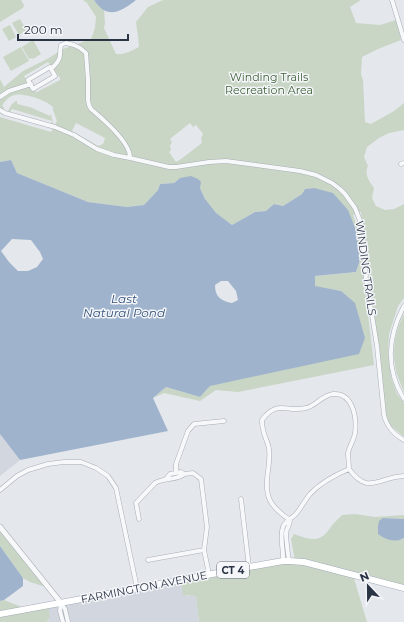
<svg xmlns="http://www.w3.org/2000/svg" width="404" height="622" viewBox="0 0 404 622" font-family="Montserrat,sans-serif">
<rect width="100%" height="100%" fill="#e4e7ec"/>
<path fill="#d2d6de" d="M 0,434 L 20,460 L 0,476 Z
M 181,580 L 187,596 L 196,596 L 199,622 L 46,622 L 49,620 L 48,605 Z"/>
<path fill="#c9d6c5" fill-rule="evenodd" d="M 0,0 L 21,0 L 24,5 L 23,8 L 0,22 Z
M 83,0 L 94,0 L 98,5 L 104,10 L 105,23 L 104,28 L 116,54 C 124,55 131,51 139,47 L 138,37 L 136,22 L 148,7 L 163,0 L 361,0 L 350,7 L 356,23 L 380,25 L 396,20 L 401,40 L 378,49 L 362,57 L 361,74 L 363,80 L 365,122 L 371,124 L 394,111 L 404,103 L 404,130 L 389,133 L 379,138 L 367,147 L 364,157 L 368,166 C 364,175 369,181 374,188 L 372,198 L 376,206 L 385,210 L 394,209 L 404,204 L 404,298 L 398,306 L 389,334 L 388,353 L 391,377 L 397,394 L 404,403 L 404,437 L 390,425 L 386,419 L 361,212 L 353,215 L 358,230 L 374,365 L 238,392 L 216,390 L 200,401 L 164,393 L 153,398 L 166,387 L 200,397 L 210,386 L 341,291 L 315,287 L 315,276 L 356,272 L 360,260 L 356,230 L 314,188 L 305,189 L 302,194 L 283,206 L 274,204 L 266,211 L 255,212 L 232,225 L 215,213 L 205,199 L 200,188 L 180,178 L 174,183 L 160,184 L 158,190 L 144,205 L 127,207 L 88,202 L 17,173 L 11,160 L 0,162 L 0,117 L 51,132 L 57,121 L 53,110 L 53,107 C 47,102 40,99 33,97 C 19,93 10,92 2,106 L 4,107 L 3,110 L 0,112 L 0,79 L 4,87 L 23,71 L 49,58 L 63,49 L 91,39 L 95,28 L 96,17 L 87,3 ZM 48,62 L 60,78 L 60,80 L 37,92 L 33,91 L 24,76 ZM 76,123 L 105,138 L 103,144 L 98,146 L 72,131 ZM 190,123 L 193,127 L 196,125 L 203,134 L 201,138 L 202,143 L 181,159 L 176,162 L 169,152 L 171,150 L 170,146 L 172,142 L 170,139 Z
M 20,19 L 27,31 L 19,35 L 12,23 Z
M 10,25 L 16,37 L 9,41 L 2,29 Z
M 33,40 L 41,54 L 33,59 L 32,58 L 29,59 L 22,47 Z
M 21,47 L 29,61 L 11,71 L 3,57 Z
M 16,101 L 17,101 L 17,104 L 30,107 L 50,116 L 51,114 L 53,124 L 51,124 L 52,121 L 12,109 L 10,112 L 8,111 L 12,104 Z
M 404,314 L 404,392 C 401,384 396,374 395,365 C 392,349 396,328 404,314 Z
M 355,514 L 375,517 L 404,515 L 404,519 L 383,518 L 402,540 L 404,538 L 404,588 L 353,575 L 367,622 L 199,622 L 196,596 L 183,595 L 181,580 L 295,561 L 291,539 L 294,534 C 300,536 307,539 313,539 C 324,539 327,532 333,524 C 336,521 339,518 342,515 Z
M 0,527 L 49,588 L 30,582 L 23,578 L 0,546 Z
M 4,600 L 27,609 L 48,605 C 49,612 52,618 46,622 L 0,622 L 0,601 Z"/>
<path fill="#9fb4cc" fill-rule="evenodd" d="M 94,0 L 136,0 C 121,12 107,20 94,0 Z
M 11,160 L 17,173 L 88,202 L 127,207 L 144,205 L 158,190 L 160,184 L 174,183 L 180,178 L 191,176 L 198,179 L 201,182 L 200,188 L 205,199 L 216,213 L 232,225 L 255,212 L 266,211 L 274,204 L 283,206 L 302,194 L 305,189 L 314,188 L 333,193 L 348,210 L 356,230 L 360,260 L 356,272 L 315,276 L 315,286 L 341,291 L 355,303 L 365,338 L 359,354 L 210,386 L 200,397 L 166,387 L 153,398 L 168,431 L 20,460 L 0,434 L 0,162 ZM 12,239 L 31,240 L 40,252 L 43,259 L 37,267 L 28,271 L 18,271 L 9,262 L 1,251 ZM 221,281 L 228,281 L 236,291 L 238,300 L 232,303 C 221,301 215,297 215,285 Z
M 383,518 L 404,519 L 404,538 C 395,543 386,540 378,534 L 378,526 L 379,521 Z
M 0,546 L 23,578 L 23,586 L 4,600 L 0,601 Z"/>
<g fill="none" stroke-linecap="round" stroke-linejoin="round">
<defs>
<path id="minor" d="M 392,0 L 404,40
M 50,67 L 55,76 L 33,89 L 28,80 Z
M 51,69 C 55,65 60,61 60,55 C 60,51 60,49 61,45 L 66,43 L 74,45 L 80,48 L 86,53 L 88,80 L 88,100 L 89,105 L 91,109 C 103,119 131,143 130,158
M 0,97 L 9,91 L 31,84
M 0,110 L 5,113 L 55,127 L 74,135 L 97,149 L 114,155 L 130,158 L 169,167 L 176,167 L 209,162 L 226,161 L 300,171 L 316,175 L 332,183 L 340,189 L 345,194 L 355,208 L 361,223 L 362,231 L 366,278 L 377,346 L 384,415 C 387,427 393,434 404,440
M 401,164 L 404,163
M 404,306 C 388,336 385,369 404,399
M 349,469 C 369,496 378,477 404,476
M 176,473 L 176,464 L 188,431 L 194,424 L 224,421
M 166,479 L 170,474 L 181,472 L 184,474 L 193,473 L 201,479 L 207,527 L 204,550 L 209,574
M 0,490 L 17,476 L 28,470 L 48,464 L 64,462 L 81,462 L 96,468 L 108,476 L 116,488 L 137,588
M 241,499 L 249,567
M 139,519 L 136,503 L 155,483 C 165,477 176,481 184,474
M 148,560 L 204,550
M 283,561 C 284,550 279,537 283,527 C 285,521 291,519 296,514 C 301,508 305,500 310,494 C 321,482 335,475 349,469 C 349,464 348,458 348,453 C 349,447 354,440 355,433 C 357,418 353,392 333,394 C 322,395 316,406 306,408 C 287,413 277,399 262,420 C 262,423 262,426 263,429 C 264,436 268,442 269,449 C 270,457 269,464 268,471 C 264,496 269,506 290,520
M 289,561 C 288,554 286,539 286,533 C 287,528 290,525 290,520
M 61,603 L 65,609 L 68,622
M 61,603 L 60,611 L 63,622"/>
<path id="tertiary" d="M 0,527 L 61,603"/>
<path id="primary" d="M 0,614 L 71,601 L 249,567 L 283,561 L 289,561 L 304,562 L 404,588"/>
</defs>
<use href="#minor" stroke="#a9aeb7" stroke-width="5"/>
<use href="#tertiary" stroke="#a9aeb7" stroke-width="6"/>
<use href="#primary" stroke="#a3abb8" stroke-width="7"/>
<use href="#minor" stroke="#f7f8fa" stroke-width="4"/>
<use href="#tertiary" stroke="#f7f8fa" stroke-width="5"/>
<use href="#primary" stroke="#fff" stroke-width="6"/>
</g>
<g text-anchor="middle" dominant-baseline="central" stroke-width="3" stroke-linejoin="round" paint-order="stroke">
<rect fill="#f4f6f9" stroke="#676e7b" stroke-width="1" x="217" y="562" width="32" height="16" rx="3"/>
<g font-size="10" font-weight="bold" fill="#2b3445">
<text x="233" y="570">CT 4</text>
</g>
<g font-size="11" fill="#3f6138" stroke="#f4f6f9">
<text x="269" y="77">Winding Trails<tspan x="269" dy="13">Recreation Area</tspan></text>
</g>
<g font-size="11" fill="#2b3445" stroke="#f4f6f9">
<text transform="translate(366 268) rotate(82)">WINDING TRAILS</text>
<text transform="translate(144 587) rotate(-11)">FARMINGTON AVENUE</text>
</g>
<g font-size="12" font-style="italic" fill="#34527a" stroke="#f4f6f9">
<text x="124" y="298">Last<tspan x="124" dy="14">Natural Pond</tspan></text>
</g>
</g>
<g transform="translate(368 586) rotate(338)" stroke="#f4f6f9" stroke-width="3" paint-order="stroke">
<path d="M0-3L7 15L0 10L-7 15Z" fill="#2b3445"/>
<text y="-6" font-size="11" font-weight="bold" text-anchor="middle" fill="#2b3445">N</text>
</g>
<path d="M18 34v6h110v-6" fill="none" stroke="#2b3445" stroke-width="2"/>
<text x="24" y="34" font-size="12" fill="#2b3445" stroke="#f4f6f9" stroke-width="3" paint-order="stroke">200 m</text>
</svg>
